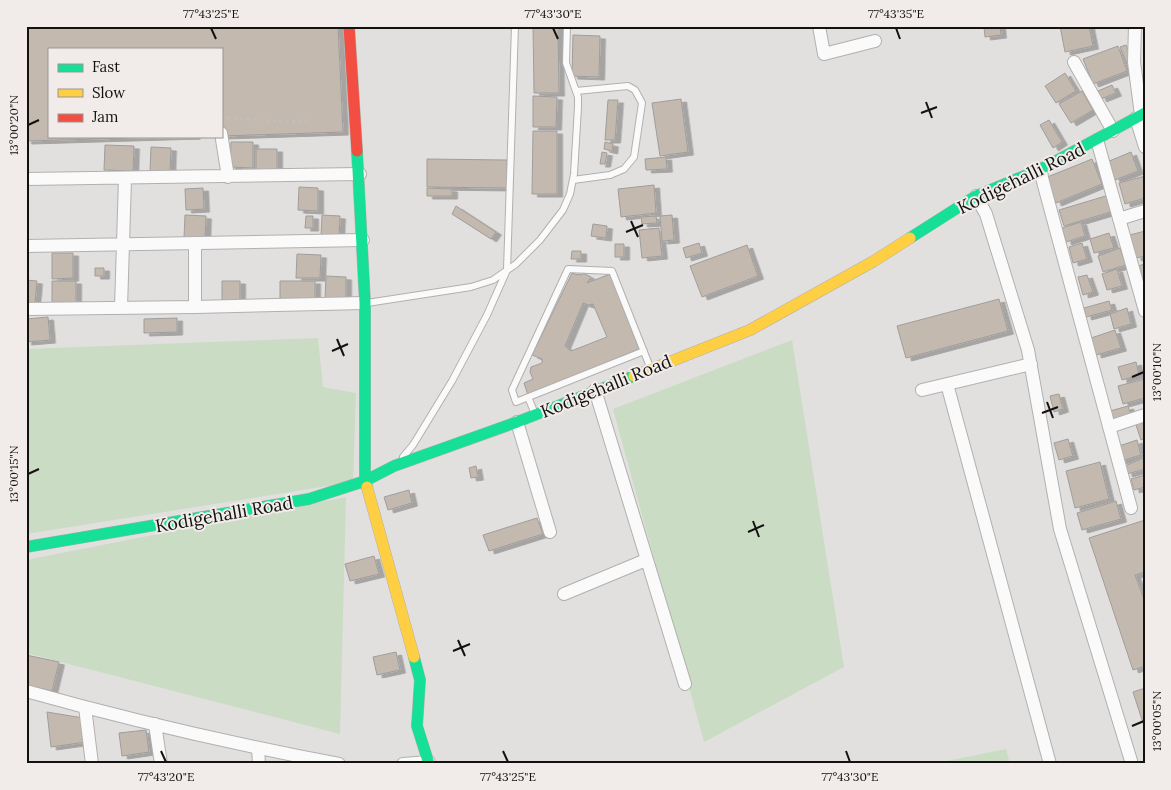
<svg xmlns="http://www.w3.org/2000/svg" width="1171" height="790" viewBox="0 0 1171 790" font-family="Lora,serif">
<defs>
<filter id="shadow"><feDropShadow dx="5.5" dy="3" stdDeviation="0" flood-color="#0004"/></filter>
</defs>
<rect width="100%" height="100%" fill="#e2e0de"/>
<path fill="#cadcc4" d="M 318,338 L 323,387 L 356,393 L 353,482 L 26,534 L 26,349 Z
M 792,340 L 844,667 L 704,742 L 613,409 Z
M 346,497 L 340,734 L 26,653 L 26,560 Z
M 1006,749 L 1010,764 L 932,764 Z"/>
<path fill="#c3b9af" stroke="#9f9d9c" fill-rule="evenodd" filter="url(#shadow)" d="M 26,26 L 338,26 L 343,132 L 221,136 L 221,49 L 49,49 L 49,136 L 195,136 L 26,141 Z
M 533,26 L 558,26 L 559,93 L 534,93 Z
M 1000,26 L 1001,35 L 985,37 L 984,27 Z
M 1060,26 L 1089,26 L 1093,46 L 1065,52 Z
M 573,35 L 600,36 L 599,77 L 572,76 Z
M 1126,45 L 1133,63 L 1128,66 L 1120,47 Z
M 1118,46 L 1127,71 L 1093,84 L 1083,59 Z
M 1065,73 L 1076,91 L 1056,103 L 1045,86 Z
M 1112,85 L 1116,93 L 1101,99 L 1098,91 Z
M 1082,91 L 1093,110 L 1071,123 L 1059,104 Z
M 533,96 L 557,97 L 556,127 L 533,127 Z
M 681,99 L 688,152 L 660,156 L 652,103 Z
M 608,100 L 618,100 L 615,140 L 605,140 Z
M 1049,120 L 1062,142 L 1053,148 L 1040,125 Z
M 533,131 L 557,131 L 557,194 L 532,194 Z
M 231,142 L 253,142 L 253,168 L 230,167 Z
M 605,142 L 613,144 L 612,151 L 604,149 Z
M 105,145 L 134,146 L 133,171 L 104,170 Z
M 151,147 L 171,148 L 170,172 L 150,171 Z
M 256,149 L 277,149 L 277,172 L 256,172 Z
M 602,152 L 607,153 L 605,164 L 600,164 Z
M 1131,152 L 1138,171 L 1115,180 L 1107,162 Z
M 666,157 L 667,169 L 646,170 L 645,159 Z
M 427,159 L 507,160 L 507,188 L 427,187 Z
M 1092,159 L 1102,184 L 1056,203 L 1045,178 Z
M 1145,176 L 1145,198 L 1125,204 L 1119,183 Z
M 654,185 L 656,213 L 621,217 L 618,189 Z
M 299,187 L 318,188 L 318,211 L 298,210 Z
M 203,188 L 204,209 L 186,210 L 185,189 Z
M 427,188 L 452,189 L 452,196 L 427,196 Z
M 1109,195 L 1114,211 L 1064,226 L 1059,210 Z
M 456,206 L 496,232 L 491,239 L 452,214 Z
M 185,215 L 206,216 L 205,238 L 184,238 Z
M 322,215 L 340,216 L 339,236 L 321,236 Z
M 672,215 L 674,240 L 662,241 L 660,216 Z
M 306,216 L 313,216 L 313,228 L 305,228 Z
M 656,216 L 657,223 L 642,224 L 641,217 Z
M 1081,222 L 1085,236 L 1066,242 L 1062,228 Z
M 593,224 L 607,226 L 606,238 L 591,236 Z
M 659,228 L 662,256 L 642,258 L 639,230 Z
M 1145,231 L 1145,256 L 1136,258 L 1130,235 Z
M 1109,233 L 1114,248 L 1094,253 L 1090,239 Z
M 699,243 L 702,253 L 686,258 L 683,248 Z
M 1082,243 L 1087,259 L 1073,263 L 1069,247 Z
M 615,244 L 624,244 L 624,257 L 615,257 Z
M 747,245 L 758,276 L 702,297 L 690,266 Z
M 1120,248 L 1126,265 L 1103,272 L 1098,256 Z
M 572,251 L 581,251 L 581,259 L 571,259 Z
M 52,253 L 73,253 L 73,278 L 52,279 Z
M 297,254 L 321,255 L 320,278 L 296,278 Z
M 1145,264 L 1145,284 L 1144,285 L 1138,266 Z
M 95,268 L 104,268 L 104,276 L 95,276 Z
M 1117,269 L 1122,286 L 1107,290 L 1102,274 Z
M 572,273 L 578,275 L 578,274 L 582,275 L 583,273 L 591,277 L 587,283 L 610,274 L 639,349 L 528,395 L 524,383 L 533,379 L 530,372 L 531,367 L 542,363 L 542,359 L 532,355 ZM 583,303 L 588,305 L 593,304 L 607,337 L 571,351 L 565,346 Z
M 1087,275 L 1093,292 L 1083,295 L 1078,277 Z
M 326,276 L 346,277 L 346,300 L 325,299 Z
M 26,280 L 37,281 L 35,303 L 26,302 Z
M 52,281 L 76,281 L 76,303 L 52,304 Z
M 222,281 L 240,281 L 240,303 L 222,303 Z
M 280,281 L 315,281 L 315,303 L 280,302 Z
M 999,299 L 1008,331 L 906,358 L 897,326 Z
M 1109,301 L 1112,310 L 1086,317 L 1084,308 Z
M 1127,308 L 1131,324 L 1114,329 L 1110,314 Z
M 48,317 L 50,340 L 26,342 L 26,319 Z
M 177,318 L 177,332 L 144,333 L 144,319 Z
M 1115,330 L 1121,348 L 1096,355 L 1091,338 Z
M 1136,362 L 1139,375 L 1122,380 L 1118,367 Z
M 1145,379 L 1145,398 L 1123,404 L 1118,386 Z
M 1059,394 L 1063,409 L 1054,412 L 1050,396 Z
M 1128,406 L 1131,416 L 1114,421 L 1110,411 Z
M 1145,419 L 1145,438 L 1141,440 L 1135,422 Z
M 1068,439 L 1073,456 L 1059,460 L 1054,443 Z
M 1137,440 L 1141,455 L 1121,461 L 1116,447 Z
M 1143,458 L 1145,469 L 1127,474 L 1125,466 Z
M 1100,462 L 1109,499 L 1075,508 L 1066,471 Z
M 476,466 L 478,477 L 471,478 L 469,468 Z
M 1145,475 L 1145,487 L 1134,490 L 1131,479 Z
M 409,490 L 412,503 L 388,510 L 384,497 Z
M 1116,501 L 1121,519 L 1082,530 L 1077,513 Z
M 537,518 L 543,534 L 489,551 L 483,535 Z
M 1145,520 L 1145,572 L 1135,575 L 1145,602 L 1145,666 L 1133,670 L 1089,538 Z
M 374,556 L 379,574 L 350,581 L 345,564 Z
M 396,652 L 400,670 L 377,675 L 373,657 Z
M 26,655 L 59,662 L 52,691 L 26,685 Z
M 1145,688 L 1145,729 L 1133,692 Z
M 47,712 L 83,718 L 86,742 L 51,747 Z
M 146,730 L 149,752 L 122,756 L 119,733 Z"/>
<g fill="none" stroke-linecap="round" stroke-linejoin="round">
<defs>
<path id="lane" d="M 573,180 L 610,175 L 624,169 L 634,157 L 642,103 L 635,90 L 628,86 L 576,91
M 367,303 L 471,287 L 493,280 L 516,264 L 540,240 L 563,210 L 570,194 L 574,174 L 578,107 L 578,97 L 566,63 L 567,26
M 644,351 L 516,402 L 512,390 L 568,269 L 612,271 L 650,367
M 528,397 L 535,414
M 403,457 L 413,445 L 452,381 L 487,315 L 507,270 L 515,26"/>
<path id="street" d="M 819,26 L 824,54 L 875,41
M 1135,26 L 1134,62 L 1141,115
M 1074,62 L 1113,131
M 1136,118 L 1145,147
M 221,133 L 228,177
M 1097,140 L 1145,311
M 1041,169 L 1042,178 L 1131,508
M 26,179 L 360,174
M 976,196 L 986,214 L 1028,350 L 1060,529 L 1132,764
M 1119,219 L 1145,211
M 195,243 L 195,307
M 26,246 L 363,240
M 121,308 L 125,179
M 26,309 L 195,307 L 365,303
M 947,384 L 1050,764
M 595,390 L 685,684
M 922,390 L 1031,364
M 517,422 L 550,532
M 1109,427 L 1145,415
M 564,594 L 646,560
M 26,691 C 129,720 234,744 339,764
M 85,707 L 92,764
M 155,724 L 161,764
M 258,748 L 259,764
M 403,764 L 429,762"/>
<path id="fast" d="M 357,151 L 365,303 L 365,481 L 367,487
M 910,238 L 976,196 L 1041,169 L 1145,113
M 26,547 L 309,499 L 365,481 L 394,466 L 517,422 L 634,376
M 414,657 L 420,680 L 417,726 L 429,764"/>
<path id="slow" d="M 634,376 L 750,330 L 874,261 L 910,238
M 367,487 L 414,657"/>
<path id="jam" d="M 349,26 L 357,151"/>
</defs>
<use href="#lane" stroke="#b2b0af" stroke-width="8"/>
<use href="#street" stroke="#b2b0af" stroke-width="14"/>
<use href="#fast" stroke="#b2b0af" stroke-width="12"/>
<use href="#slow" stroke="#b2b0af" stroke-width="12"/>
<use href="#jam" stroke="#b2b0af" stroke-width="12"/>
<path stroke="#c1c0c0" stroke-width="2.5" stroke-dasharray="2.5 4" stroke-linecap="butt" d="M 221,117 L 288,122 L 310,120"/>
<use href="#lane" stroke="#fbfafa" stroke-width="6"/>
<use href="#street" stroke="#fbfafa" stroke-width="12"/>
<use href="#fast" stroke="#16e098" stroke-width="11"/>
<use href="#slow" stroke="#ffcf43" stroke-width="11"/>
<use href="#jam" stroke="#f24e42" stroke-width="11"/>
</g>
<path fill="none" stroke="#141211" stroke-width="2" d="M 211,28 L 216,39M 553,28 L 558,39M 896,28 L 900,39M 926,102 L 932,118M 921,113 L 937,107M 28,125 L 39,120M 631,221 L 638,237M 626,232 L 643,225M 337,339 L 344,356M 332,351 L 348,344M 1132,377 L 1144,372M 1047,402 L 1053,418M 1042,413 L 1058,407M 28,474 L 39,469M 753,521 L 759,537M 748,532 L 764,525M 458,640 L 465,656M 453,651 L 470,644M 1132,726 L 1144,721M 161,751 L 166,762M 503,751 L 508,762M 846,751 L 850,762"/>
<g text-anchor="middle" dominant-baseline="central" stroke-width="4" stroke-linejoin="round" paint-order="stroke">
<g font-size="18" fill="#141211" stroke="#f1ecea">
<text transform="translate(1021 178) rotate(-26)">Kodigehalli Road</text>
<text transform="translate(606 386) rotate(-22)">Kodigehalli Road</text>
<text transform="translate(224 514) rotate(-10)">Kodigehalli Road</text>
</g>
</g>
<rect width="1171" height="790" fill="none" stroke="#f1ecea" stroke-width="55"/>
<rect x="48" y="48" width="175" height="90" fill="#f1ecea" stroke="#999593"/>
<rect x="58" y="64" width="25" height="8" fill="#16e098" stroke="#999593"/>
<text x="92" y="72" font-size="15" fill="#141211">Fast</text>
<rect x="58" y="89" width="25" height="8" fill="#ffcf43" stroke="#999593"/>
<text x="92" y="98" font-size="15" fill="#141211">Slow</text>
<rect x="58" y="114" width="25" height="8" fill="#f24e42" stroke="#999593"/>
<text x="92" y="122" font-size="15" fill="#141211">Jam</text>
<rect x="28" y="28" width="1116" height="734" fill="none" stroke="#141211" stroke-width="2"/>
<g font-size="12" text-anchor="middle" fill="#141211">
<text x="211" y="18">77°43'25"E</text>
<text x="553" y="18">77°43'30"E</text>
<text x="896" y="18">77°43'35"E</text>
<text transform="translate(14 125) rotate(-90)" y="4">13°00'20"N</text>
<text transform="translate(1157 372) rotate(-90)" y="4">13°00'10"N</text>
<text transform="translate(14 474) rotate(-90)" y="4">13°00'15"N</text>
<text transform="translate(1157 721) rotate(-90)" y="4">13°00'05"N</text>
<text x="166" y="781">77°43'20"E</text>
<text x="508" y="781">77°43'25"E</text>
<text x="850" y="781">77°43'30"E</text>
</g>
</svg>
